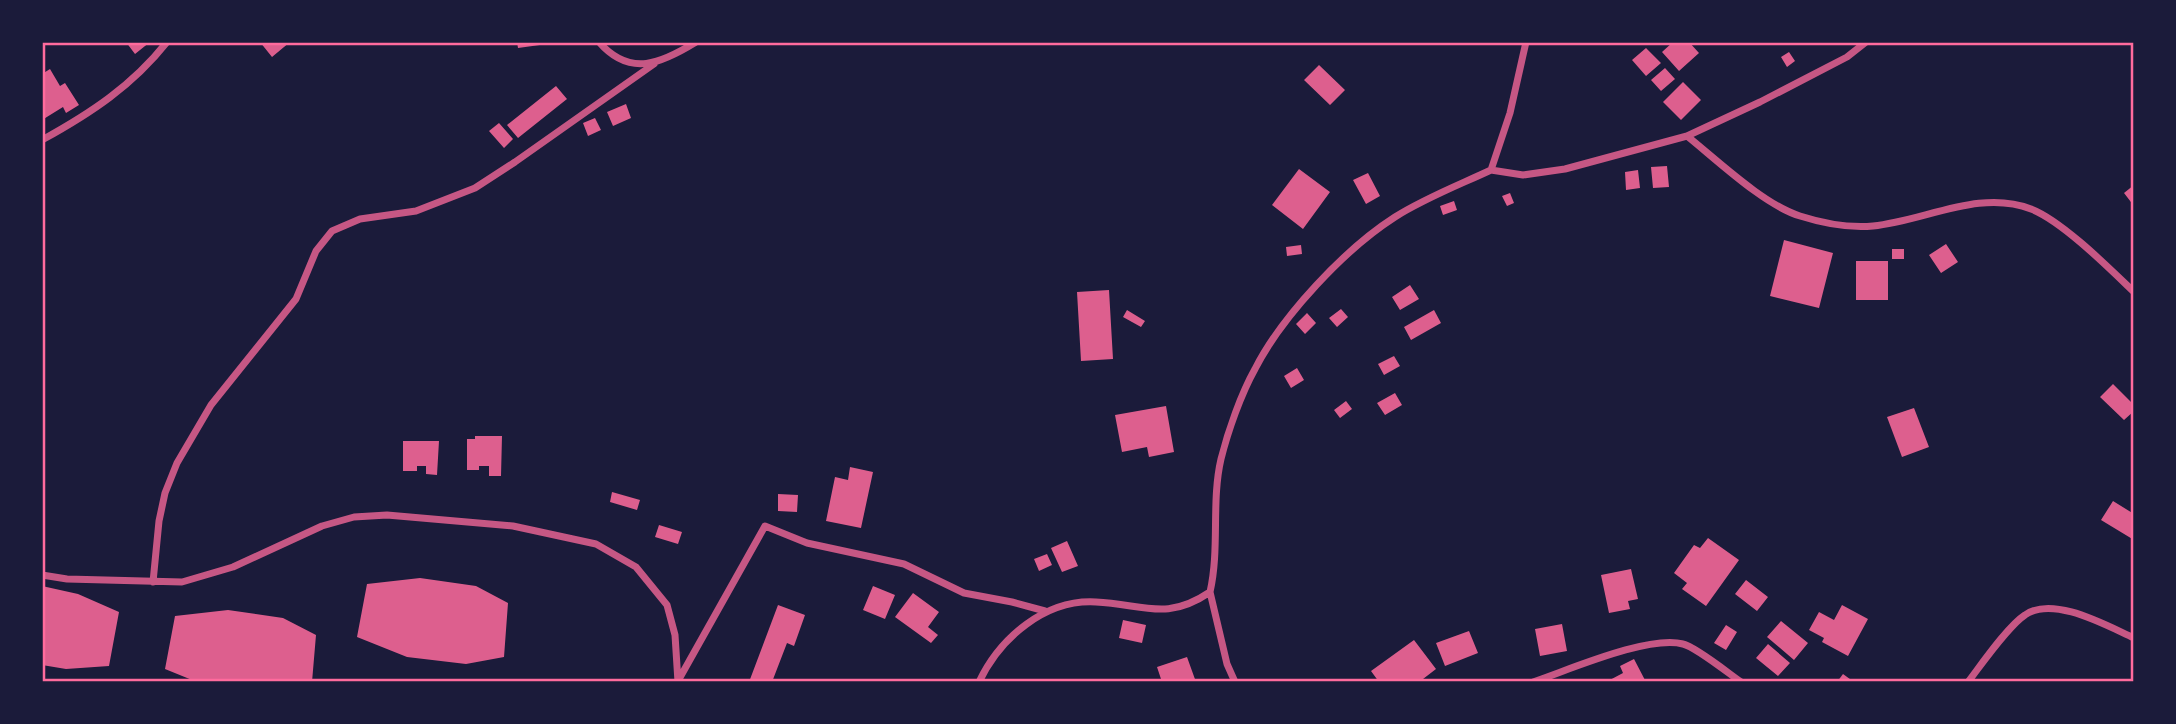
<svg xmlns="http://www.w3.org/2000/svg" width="2176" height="724" viewBox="0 0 2176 724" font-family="Helvetica,sans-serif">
<rect width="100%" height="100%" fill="#1b1b3a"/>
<path fill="#dd5f8e" d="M 126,42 L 150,42 L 135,54 Z
M 260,42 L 290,42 L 272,57 Z
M 517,42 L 547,42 L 547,44 L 518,48 Z
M 1673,42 L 1689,42 L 1699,53 L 1679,71 L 1662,52 Z
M 1646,48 L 1661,63 L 1646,76 L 1632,60 Z
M 1789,52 L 1795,61 L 1787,67 L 1781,57 Z
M 1319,65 L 1345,90 L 1330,105 L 1304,80 Z
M 1665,68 L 1675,79 L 1661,91 L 1651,80 Z
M 50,69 L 60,86 L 65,83 L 79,105 L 66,113 L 63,107 L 42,120 L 42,74 Z
M 1683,82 L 1701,100 L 1681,120 L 1663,102 Z
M 556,86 L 567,99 L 518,138 L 507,125 Z
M 626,104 L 631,118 L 613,126 L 607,112 Z
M 595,118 L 601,130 L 588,136 L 583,123 Z
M 499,123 L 513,139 L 504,148 L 489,131 Z
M 1667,166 L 1669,187 L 1653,188 L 1651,167 Z
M 1299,169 L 1330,192 L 1303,229 L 1272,205 Z
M 1638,170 L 1640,188 L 1626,190 L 1625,172 Z
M 1368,173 L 1380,196 L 1366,204 L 1353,180 Z
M 2134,185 L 2134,206 L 2124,193 Z
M 1510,193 L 1514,203 L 1507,206 L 1502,196 Z
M 1454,201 L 1457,210 L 1443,215 L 1440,206 Z
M 1784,240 L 1833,253 L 1819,308 L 1770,296 Z
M 1946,244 L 1958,262 L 1941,273 L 1929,255 Z
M 1301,245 L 1302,254 L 1287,256 L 1286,247 Z
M 1892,249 L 1904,249 L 1904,259 L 1892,259 Z
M 1856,261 L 1888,261 L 1888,300 L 1856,300 Z
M 1410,285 L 1419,299 L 1400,310 L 1392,297 Z
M 1109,290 L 1113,359 L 1081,361 L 1077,292 Z
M 1341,309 L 1348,317 L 1337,327 L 1329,318 Z
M 1127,310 L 1145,321 L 1141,327 L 1123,317 Z
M 1434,310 L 1441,323 L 1411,340 L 1404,327 Z
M 1307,313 L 1316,323 L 1305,334 L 1296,324 Z
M 1394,356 L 1400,366 L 1384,375 L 1378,364 Z
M 1297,368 L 1304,380 L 1291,388 L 1284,376 Z
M 2113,384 L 2134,405 L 2134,411 L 2124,420 L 2100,397 Z
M 1395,393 L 1402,405 L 1385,415 L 1377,403 Z
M 1346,401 L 1352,409 L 1340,418 L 1334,410 Z
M 1166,406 L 1174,452 L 1149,457 L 1147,447 L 1122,452 L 1115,415 Z
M 1914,408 L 1929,447 L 1902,457 L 1887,417 Z
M 475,436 L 502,436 L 501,476 L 489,476 L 489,466 L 479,466 L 479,470 L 467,470 L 467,439 L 475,439 Z
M 403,441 L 439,441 L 437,475 L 426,474 L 426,466 L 417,466 L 417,471 L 403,471 Z
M 850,467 L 873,472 L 861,528 L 826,521 L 835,477 L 848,480 Z
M 612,492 L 640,500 L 637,510 L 610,502 Z
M 778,494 L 798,495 L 797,512 L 778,511 Z
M 2113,501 L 2134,514 L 2134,540 L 2101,520 Z
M 659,525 L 682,532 L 678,544 L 655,537 Z
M 1708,538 L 1739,560 L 1706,606 L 1682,589 L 1687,583 L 1674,573 L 1694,545 L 1700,548 Z
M 1067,541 L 1078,566 L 1062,572 L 1051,548 Z
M 1047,554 L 1052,565 L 1039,571 L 1034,559 Z
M 1631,569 L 1638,599 L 1628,601 L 1630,609 L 1609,613 L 1601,575 Z
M 420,578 L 476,586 L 508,603 L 504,657 L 466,664 L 407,657 L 357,637 L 367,584 Z
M 1746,580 L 1768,597 L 1757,611 L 1735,594 Z
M 42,586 L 78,594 L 119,612 L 109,666 L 66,669 L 42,665 Z
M 873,586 L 895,595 L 885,619 L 863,610 Z
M 913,593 L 939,612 L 928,627 L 938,635 L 931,643 L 895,617 Z
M 778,605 L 805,615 L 794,646 L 787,643 L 772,682 L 749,682 Z
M 1842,605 L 1868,619 L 1848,656 L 1822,642 L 1824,638 L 1809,630 L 1819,612 L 1834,620 Z
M 228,610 L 283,618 L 316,635 L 312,682 L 197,682 L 165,669 L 175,616 Z
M 1123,620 L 1146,625 L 1142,643 L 1119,638 Z
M 1781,621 L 1808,643 L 1794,660 L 1767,637 Z
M 1562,624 L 1567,651 L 1540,656 L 1535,629 Z
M 1726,625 L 1737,632 L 1726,650 L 1714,643 Z
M 1469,631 L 1478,653 L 1445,666 L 1436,643 Z
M 1414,640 L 1436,669 L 1423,679 L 1425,682 L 1379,682 L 1371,671 Z
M 1768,644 L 1790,663 L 1778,676 L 1756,658 Z
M 1187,657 L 1196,682 L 1162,682 L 1157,667 Z
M 1634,659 L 1646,682 L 1606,682 L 1623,673 L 1620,666 Z
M 1843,674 L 1854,682 L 1837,682 Z"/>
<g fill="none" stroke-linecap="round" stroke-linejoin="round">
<path stroke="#c65784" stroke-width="7" d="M 599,42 C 630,78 662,63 696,42
M 1687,136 C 1717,160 1764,205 1800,216 C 1822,223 1850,228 1873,226 C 1925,221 1979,189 2031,209 C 2062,221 2109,268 2134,292
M 42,140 C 91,113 132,86 167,42
M 1491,170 L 1523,175 L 1565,169 L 1687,136 L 1760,102 L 1847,57 L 1866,42
M 42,575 L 67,579 L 182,582 L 233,567 L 322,526 L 354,517 L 387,515 L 513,526 L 596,544 L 636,567 L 667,605 L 675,635 L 678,682
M 153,582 L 159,521 L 165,493 L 177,463 L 211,405 L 296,299 L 316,251 L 332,231 L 360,219 L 416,211 L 475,188 L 515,162 L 654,64
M 1210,592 L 1227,664 L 1235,682
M 678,681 L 765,526 L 807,543 L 904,564 L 964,593 L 1012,602 L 1045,611
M 979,682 C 1000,638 1045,599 1096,602 C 1143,604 1166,622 1210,592 C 1220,548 1211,502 1221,459 C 1228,431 1241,394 1255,369 C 1282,316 1345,249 1395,217 C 1425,198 1459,185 1491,170 L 1510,113 L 1526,42
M 1533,682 C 1569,670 1648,635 1683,644 C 1696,647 1728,673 1741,682
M 1968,682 C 1981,665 2008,626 2025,615 C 2053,595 2107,626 2134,638"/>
</g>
<rect width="2176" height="724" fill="none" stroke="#1b1b3a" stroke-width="88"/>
<rect x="44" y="44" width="2088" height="636" fill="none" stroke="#ff6b9d" stroke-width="2.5"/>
</svg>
